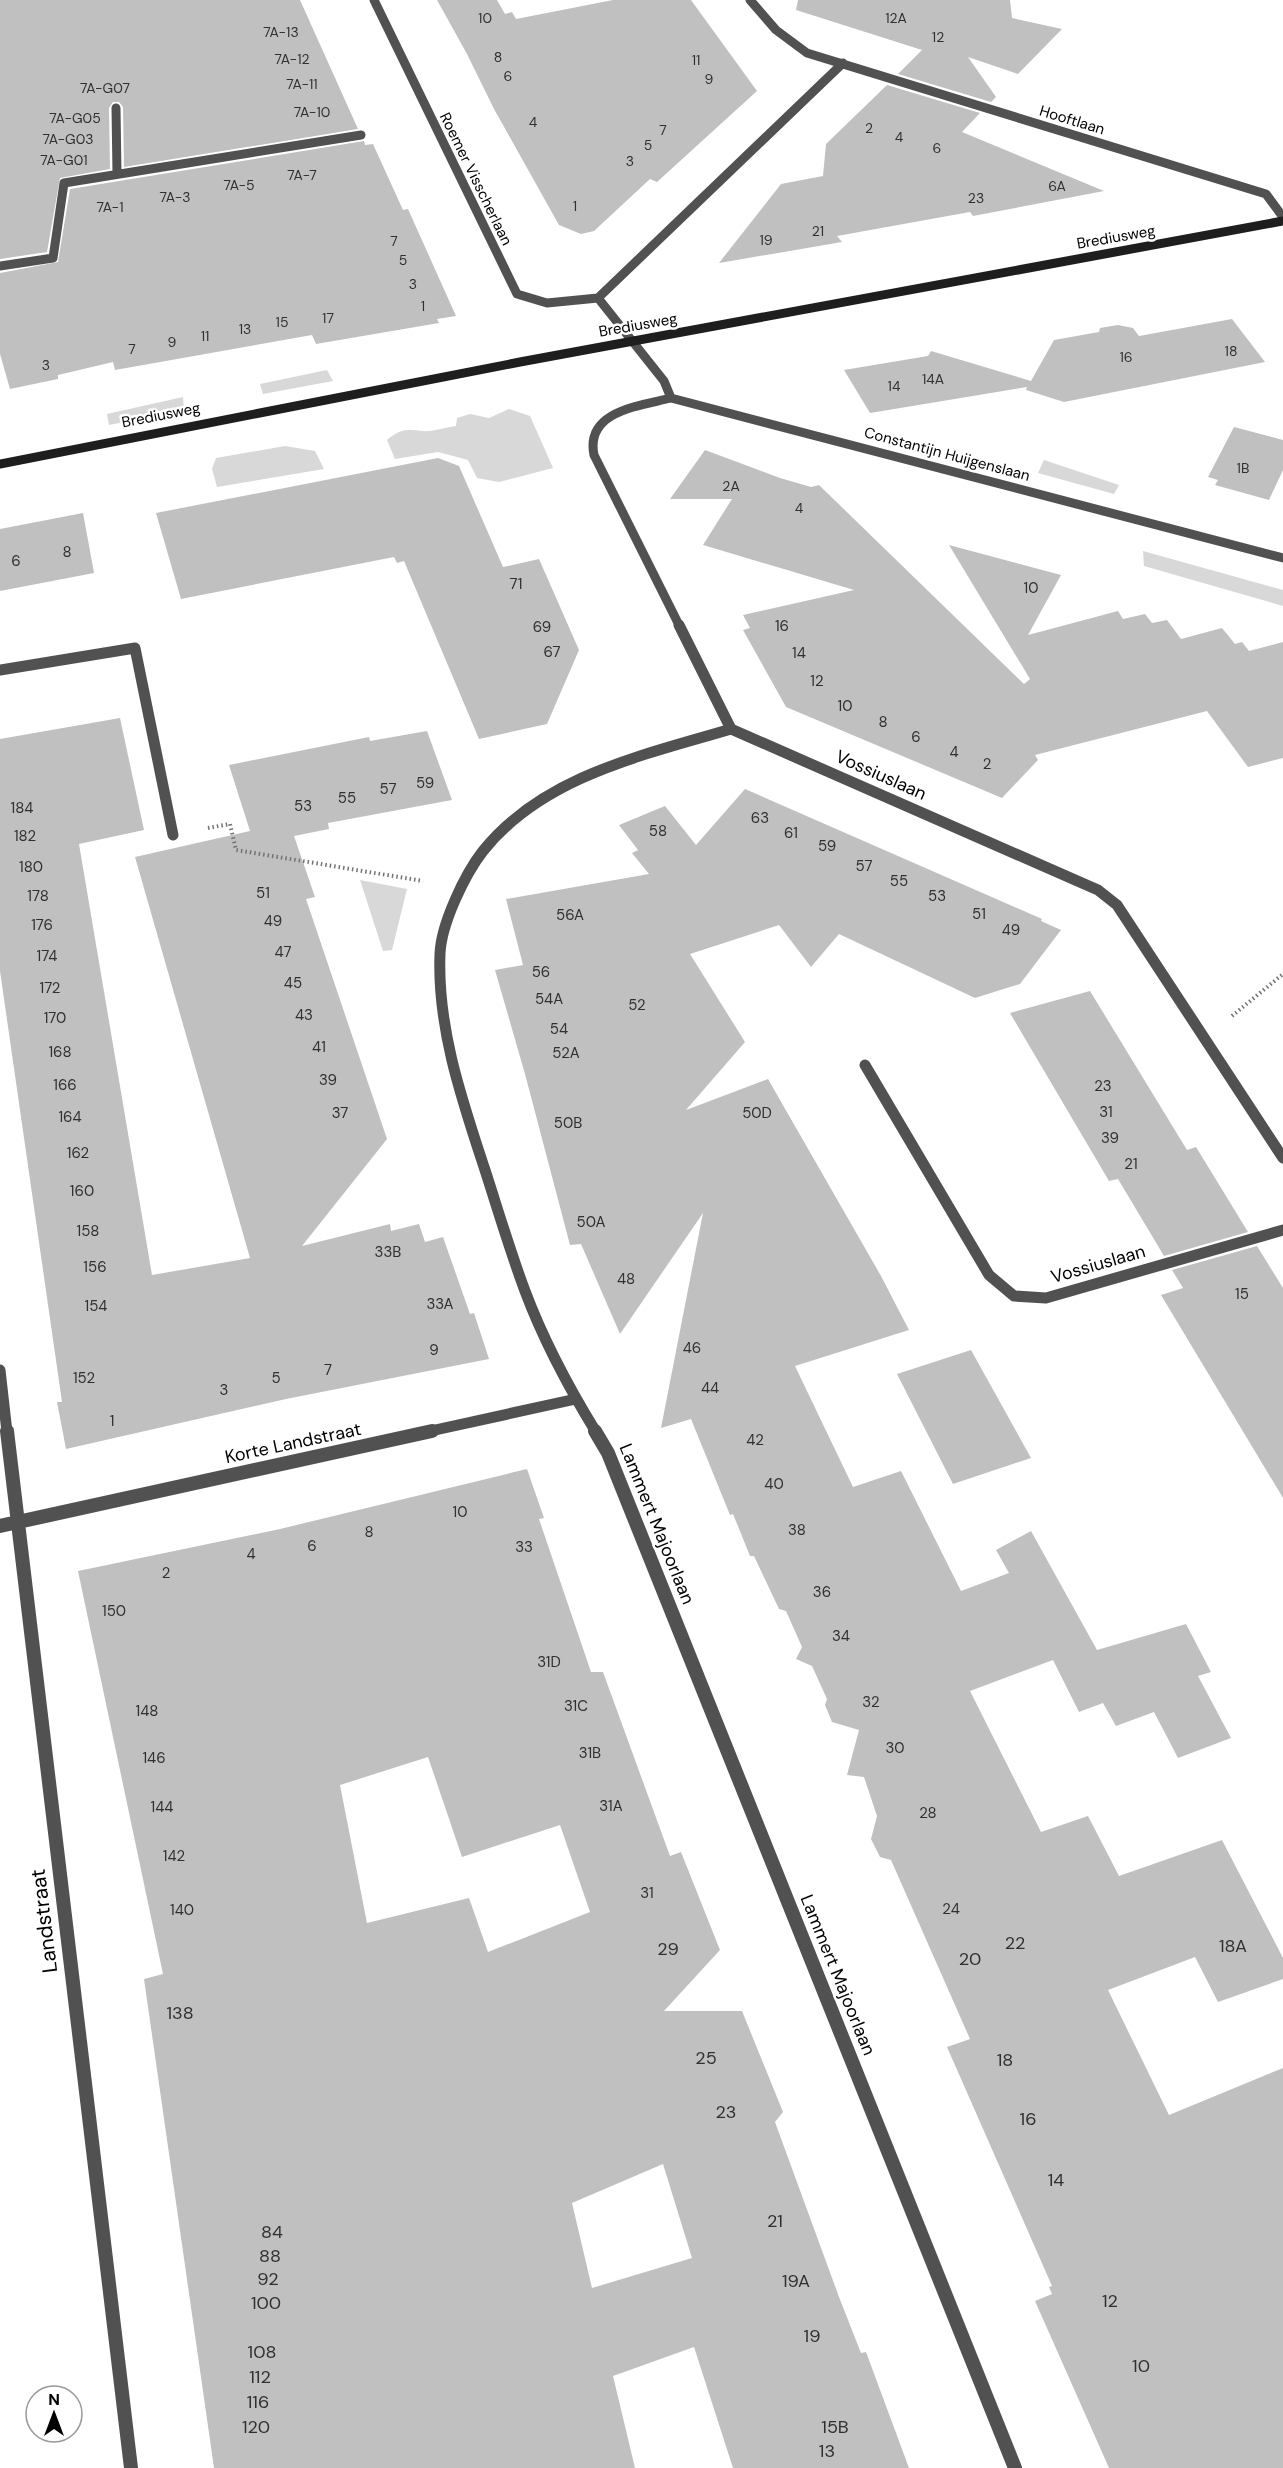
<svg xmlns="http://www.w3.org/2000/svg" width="1283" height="2468" viewBox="0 0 1283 2468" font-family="'DM Sans',sans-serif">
<rect width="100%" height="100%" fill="#fff"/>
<path fill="#d8d8d8" d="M 327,370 L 333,381 L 263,394 L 260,384 Z
M 183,397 L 184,410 L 109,425 L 107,414 Z
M 509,409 L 530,416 L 553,468 L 499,482 L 477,478 L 468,460 L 438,452 L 395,459 L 387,440 C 400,429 406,429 422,431 C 433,432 446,427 456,426 L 457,418 L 470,414 L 489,418 Z
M 285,446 L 315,451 L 324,469 L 217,487 L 212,469 L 216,458 Z
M 1044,460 L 1119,485 L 1114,494 L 1038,473 Z
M 1143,551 L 1283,590 L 1283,606 L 1144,566 Z
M 360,880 L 407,889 L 392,950 L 383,951 Z"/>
<path fill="#c0c0c0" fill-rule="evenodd" d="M 0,0 L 300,0 L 358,129 L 124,167 L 123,107 L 119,102 L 113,102 L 109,108 L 110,169 L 60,178 L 47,252 L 0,259 Z
M 437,0 L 497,0 L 505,14 L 512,12 L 516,19 L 613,0 L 691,0 L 757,91 L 657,182 L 650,179 L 594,231 L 581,234 L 559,225 L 494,109 L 467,54 Z
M 798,0 L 1010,0 L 1012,18 L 1062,29 L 1018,74 L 968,57 L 996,97 L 991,102 L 898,74 L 922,50 L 796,10 Z
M 887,85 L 980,113 L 962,132 L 1104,191 L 973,216 L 970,212 L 837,236 L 842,242 L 719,263 L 781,184 L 823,176 L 826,144 Z
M 364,141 L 365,145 L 373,144 L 403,210 L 408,209 L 456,316 L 437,319 L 439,323 L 316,344 L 312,335 L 115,370 L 113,362 L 58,375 L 58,379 L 10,389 L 0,354 L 0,273 L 58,262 L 70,189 Z
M 1232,319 L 1265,362 L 1064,402 L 1026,390 L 1027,387 L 870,413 L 844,370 L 928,356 L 931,351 L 1031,381 L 1054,340 L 1099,332 L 1100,328 L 1118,325 L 1133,328 L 1139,336 Z
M 1234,427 L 1283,440 L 1283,470 L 1269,500 L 1215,485 L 1218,480 L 1208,477 Z
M 705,450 L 780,478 L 811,487 L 819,485 L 1024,684 L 1030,679 L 949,545 L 1061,575 L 1028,635 L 1118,611 L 1123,619 L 1145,614 L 1152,623 L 1167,620 L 1181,639 L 1222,628 L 1235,644 L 1242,642 L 1249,651 L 1283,642 L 1283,758 L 1248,767 L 1207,711 L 1035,755 L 1038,760 L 1002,798 L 786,707 L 743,630 L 750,628 L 743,615 L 854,590 L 703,545 L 732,499 L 670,499 Z
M 438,458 L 459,466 L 503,567 L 539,559 L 579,650 L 547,724 L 479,739 L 404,561 L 397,563 L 394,557 L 181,599 L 156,513 Z
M 83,513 L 94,573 L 0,591 L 0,529 Z
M 120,718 L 144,830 L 79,844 L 152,1275 L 250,1258 L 135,857 L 250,831 L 229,765 L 369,737 L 370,741 L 427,731 L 452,800 L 328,823 L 329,829 L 294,836 L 315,897 L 306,899 L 387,1139 L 302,1246 L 390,1224 L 391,1231 L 419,1224 L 425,1242 L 443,1237 L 470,1314 L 474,1313 L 489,1359 L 286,1399 L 66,1449 L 57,1402 L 62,1402 L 0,971 L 0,739 Z
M 745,789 L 1042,919 L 1041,921 L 1061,930 L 1020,984 L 975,998 L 839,934 L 811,967 L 779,925 L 690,954 L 745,1042 L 686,1110 L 768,1079 L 881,1276 L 909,1330 L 795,1366 L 853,1487 L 901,1471 L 961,1591 L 1009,1573 L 996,1550 L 1031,1531 L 1097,1650 L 1186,1624 L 1211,1672 L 1198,1676 L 1231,1738 L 1178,1758 L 1154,1712 L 1116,1726 L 1103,1703 L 1079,1712 L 1053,1660 L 970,1691 L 1041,1832 L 1088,1816 L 1119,1876 L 1222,1840 L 1283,1958 L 1283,1979 L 1218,2002 L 1195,1957 L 1108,1990 L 1169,2115 L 1283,2068 L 1283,2468 L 1109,2468 L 1035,2301 L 1052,2294 L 1049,2287 L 1052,2286 L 947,2047 L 970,2039 L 891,1860 L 880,1857 L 871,1839 L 877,1816 L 864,1777 L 847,1775 L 859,1730 L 832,1722 L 825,1705 L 827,1699 L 812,1666 L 796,1659 L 802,1647 L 786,1611 L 779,1609 L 754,1556 L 750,1556 L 733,1514 L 730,1515 L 691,1419 L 661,1428 L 703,1213 L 620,1334 L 581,1244 L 570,1245 L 525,1074 L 495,970 L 523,965 L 506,899 L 649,874 L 632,853 L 638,850 L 619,825 L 665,806 L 696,845 Z
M 1090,991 L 1187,1150 L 1196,1147 L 1248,1232 L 1164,1256 L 1118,1179 L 1109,1181 L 1010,1013 Z
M 1257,1246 L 1283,1288 L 1283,1498 L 1161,1295 L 1183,1288 L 1172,1270 Z
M 971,1350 L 1031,1458 L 953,1484 L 897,1374 Z
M 527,1469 L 544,1518 L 539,1519 L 591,1672 L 603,1672 L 670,1856 L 681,1852 L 720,1950 L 664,2011 L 742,2011 L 783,2112 L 775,2122 L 839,2297 L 861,2353 L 866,2352 L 909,2468 L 733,2468 L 694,2347 L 613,2376 L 635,2468 L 214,2468 L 144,1979 L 163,1974 L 78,1571 L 280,1529 ZM 428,1757 L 462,1857 L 560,1825 L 590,1912 L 488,1952 L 469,1898 L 367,1923 L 340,1785 ZM 663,2164 L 692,2258 L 592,2288 L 572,2203 Z"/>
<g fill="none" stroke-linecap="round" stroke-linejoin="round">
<path stroke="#737373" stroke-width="4" stroke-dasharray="1.5 3" stroke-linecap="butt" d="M 208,828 L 230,824 L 236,850 L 423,881
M 1232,1016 L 1283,974"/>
<path stroke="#515151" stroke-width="9" d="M 116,108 L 117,174
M 0,266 L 53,258 L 64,183 L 361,135"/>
<path stroke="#515151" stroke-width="11" d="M 0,670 L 135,648 L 173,835
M 865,1065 L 989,1275 L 1014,1296 L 1046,1298 L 1283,1230"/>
<path stroke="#515151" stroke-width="9" d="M 374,0 L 517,294 L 547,303 L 598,298
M 750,0 L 776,30 L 807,53 L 1266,194 L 1283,217
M 598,298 L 843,63
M 598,298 L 664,381 L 671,398
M 671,398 C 639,406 585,411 594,455 L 680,627
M 671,398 L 1283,558"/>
<path stroke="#515151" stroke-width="11" d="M 679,625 L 731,729 L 1098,890 L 1117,905 L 1283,1158
M 0,1370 L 7,1432
M 426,1432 L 576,1399
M 596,1432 C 569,1388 543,1339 525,1291 C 510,1251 498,1210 485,1170 C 462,1100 437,1028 440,954 C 441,924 465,874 483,851 C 543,776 644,755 731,729"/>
<path stroke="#515151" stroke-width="14" d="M 7,1431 L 131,2468
M 595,1431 L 608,1453 L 1015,2468
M 0,1526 L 432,1431"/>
<path stroke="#1e1e1e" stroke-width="9" d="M 0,464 L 520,362 L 1283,221"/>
</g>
<g text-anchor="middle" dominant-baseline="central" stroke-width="5" stroke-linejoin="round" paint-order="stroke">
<g font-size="14" fill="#303030">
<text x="485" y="18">10</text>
<text x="896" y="18">12A</text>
<text x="281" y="32">7A-13</text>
<text x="938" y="37">12</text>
<text x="498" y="57">8</text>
<text x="292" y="59">7A-12</text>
<text x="696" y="60">11</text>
<text x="508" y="76">6</text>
<text x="709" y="79">9</text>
<text x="302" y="84">7A-11</text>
<text x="105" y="88">7A-G07</text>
<text x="312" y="112">7A-10</text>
<text x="75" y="118">7A-G05</text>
<text x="533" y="122">4</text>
<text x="869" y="128">2</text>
<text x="663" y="130">7</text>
<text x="899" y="137">4</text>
<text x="68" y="139">7A-G03</text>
<text x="648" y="145">5</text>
<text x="937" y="148">6</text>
<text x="64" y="160">7A-G01</text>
<text x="630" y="161">3</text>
<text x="302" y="175">7A-7</text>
<text x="239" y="185">7A-5</text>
<text x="1057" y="186">6A</text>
<text x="175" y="197">7A-3</text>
<text x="976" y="198">23</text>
<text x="575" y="206">1</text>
<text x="110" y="207">7A-1</text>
<text x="818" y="231">21</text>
<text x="766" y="240">19</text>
<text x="394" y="241">7</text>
<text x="403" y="260">5</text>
<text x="413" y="284">3</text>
<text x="423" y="306">1</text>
<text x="328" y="318">17</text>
<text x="282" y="322">15</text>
<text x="245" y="329">13</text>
<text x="205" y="336">11</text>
<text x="172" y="342">9</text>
<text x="132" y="349">7</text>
<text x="1231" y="351">18</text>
<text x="1126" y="357">16</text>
<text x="46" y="365">3</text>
<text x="933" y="379">14A</text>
<text x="894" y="386">14</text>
<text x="1243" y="468">1B</text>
<text x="731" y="486">2A</text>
<text x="799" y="508">4</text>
</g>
<g font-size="15" fill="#000" stroke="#fff">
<text transform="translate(1072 120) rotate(17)">Hooftlaan</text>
<text transform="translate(476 179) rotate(64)">Roemer Visscherlaan</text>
<text transform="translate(1116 237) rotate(-10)">Brediusweg</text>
<text transform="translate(638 325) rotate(-10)">Brediusweg</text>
<text transform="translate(161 415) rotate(-11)">Brediusweg</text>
<text transform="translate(947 454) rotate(15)">Constantijn Huijgenslaan</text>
</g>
<g font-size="15" fill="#303030">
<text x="67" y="552">8</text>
<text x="16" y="561">6</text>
<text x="516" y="584">71</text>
<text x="1031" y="588">10</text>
<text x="782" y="626">16</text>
<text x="542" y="627">69</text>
<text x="552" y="652">67</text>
<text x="799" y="653">14</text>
<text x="817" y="681">12</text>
<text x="845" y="706">10</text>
<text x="883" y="722">8</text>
<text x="916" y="737">6</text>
<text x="954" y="752">4</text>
<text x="987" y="764">2</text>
<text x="425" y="783">59</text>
<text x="388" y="789">57</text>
<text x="347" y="798">55</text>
<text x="303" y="806">53</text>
<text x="22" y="808">184</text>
<text x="760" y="818">63</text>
<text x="658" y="831">58</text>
<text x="791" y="833">61</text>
<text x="25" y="836">182</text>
<text x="827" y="846">59</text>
<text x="864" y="866">57</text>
<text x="31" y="867">180</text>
<text x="899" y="881">55</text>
<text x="263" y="893">51</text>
<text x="38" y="896">178</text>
<text x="937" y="896">53</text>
<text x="979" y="914">51</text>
<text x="570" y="915">56A</text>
<text x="273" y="921">49</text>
<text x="42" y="925">176</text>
<text x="1011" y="930">49</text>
<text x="283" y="952">47</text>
<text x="47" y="956">174</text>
<text x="541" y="972">56</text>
<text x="293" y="983">45</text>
<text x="50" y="988">172</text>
<text x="549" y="999">54A</text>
<text x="637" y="1005">52</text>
<text x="304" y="1015">43</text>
<text x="55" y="1018">170</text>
<text x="559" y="1029">54</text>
<text x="319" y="1047">41</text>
<text x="60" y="1052">168</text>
<text x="566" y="1053">52A</text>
<text x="328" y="1080">39</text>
<text x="65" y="1085">166</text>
<text x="1103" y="1086">23</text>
<text x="1106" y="1112">31</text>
<text x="340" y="1113">37</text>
<text x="757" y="1113">50D</text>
<text x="70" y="1117">164</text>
<text x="568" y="1123">50B</text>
<text x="1110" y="1138">39</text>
<text x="78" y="1153">162</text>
<text x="1131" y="1164">21</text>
<text x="82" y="1191">160</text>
<text x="591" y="1222">50A</text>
<text x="88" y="1231">158</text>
<text x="388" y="1252">33B</text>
<text x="95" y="1267">156</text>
<text x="626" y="1279">48</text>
<text x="1242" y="1294">15</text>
<text x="440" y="1304">33A</text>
<text x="96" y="1306">154</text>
<text x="692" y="1348">46</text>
<text x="434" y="1350">9</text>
<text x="328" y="1370">7</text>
<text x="84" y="1378">152</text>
<text x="276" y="1378">5</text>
<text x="710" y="1388">44</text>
<text x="224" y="1390">3</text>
<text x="112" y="1421">1</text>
<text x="755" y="1440">42</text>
<text x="774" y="1484">40</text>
<text x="460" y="1512">10</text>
<text x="797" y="1530">38</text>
<text x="369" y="1532">8</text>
<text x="312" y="1546">6</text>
<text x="524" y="1547">33</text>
<text x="251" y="1554">4</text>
<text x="166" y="1573">2</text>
<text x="822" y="1592">36</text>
<text x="114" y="1611">150</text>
<text x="841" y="1636">34</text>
<text x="549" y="1662">31D</text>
<text x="871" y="1702">32</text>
<text x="576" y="1706">31C</text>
<text x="147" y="1711">148</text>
<text x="895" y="1748">30</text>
<text x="590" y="1753">31B</text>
<text x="154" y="1758">146</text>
<text x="611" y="1806">31A</text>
<text x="162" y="1807">144</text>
<text x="928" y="1813">28</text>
<text x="174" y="1856">142</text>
<text x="647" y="1893">31</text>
<text x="951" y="1909">24</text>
<text x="182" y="1910">140</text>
</g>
<g font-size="18" fill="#000" stroke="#fff">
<text transform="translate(881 775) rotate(24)">Vossiuslaan</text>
<text transform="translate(1098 1264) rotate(-16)">Vossiuslaan</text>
<text transform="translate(293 1443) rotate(-12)">Korte Landstraat</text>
<text transform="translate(657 1524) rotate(68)">Lammert Majoorlaan</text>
<text transform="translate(838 1975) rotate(68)">Lammert Majoorlaan</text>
</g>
<g font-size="18" fill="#303030">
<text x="1015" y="1943">22</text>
<text x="1233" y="1946">18A</text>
<text x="668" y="1949">29</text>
<text x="970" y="1959">20</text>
<text x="180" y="2013">138</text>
<text x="706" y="2058">25</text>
<text x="1005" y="2060">18</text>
<text x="726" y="2112">23</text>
<text x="1028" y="2119">16</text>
<text x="1056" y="2180">14</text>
<text x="775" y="2221">21</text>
<text x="272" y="2232">84</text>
<text x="270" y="2256">88</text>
<text x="268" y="2279">92</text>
<text x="796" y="2281">19A</text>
<text x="1110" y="2301">12</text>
<text x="266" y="2303">100</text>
<text x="812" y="2336">19</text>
<text x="262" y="2352">108</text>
<text x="1141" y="2366">10</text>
<text x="260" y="2377">112</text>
<text x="258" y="2402">116</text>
<text x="256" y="2427">120</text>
<text x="835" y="2427">15B</text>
<text x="827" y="2451">13</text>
</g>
<g font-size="21" fill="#000" stroke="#fff">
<text transform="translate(44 1921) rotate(-97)">Landstraat</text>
</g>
</g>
<g transform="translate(54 2414)"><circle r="28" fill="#ffffff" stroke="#999999" stroke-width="1.5"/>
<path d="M0-4.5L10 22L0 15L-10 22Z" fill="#000000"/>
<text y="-9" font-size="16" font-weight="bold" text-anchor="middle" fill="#000000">N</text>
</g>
</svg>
